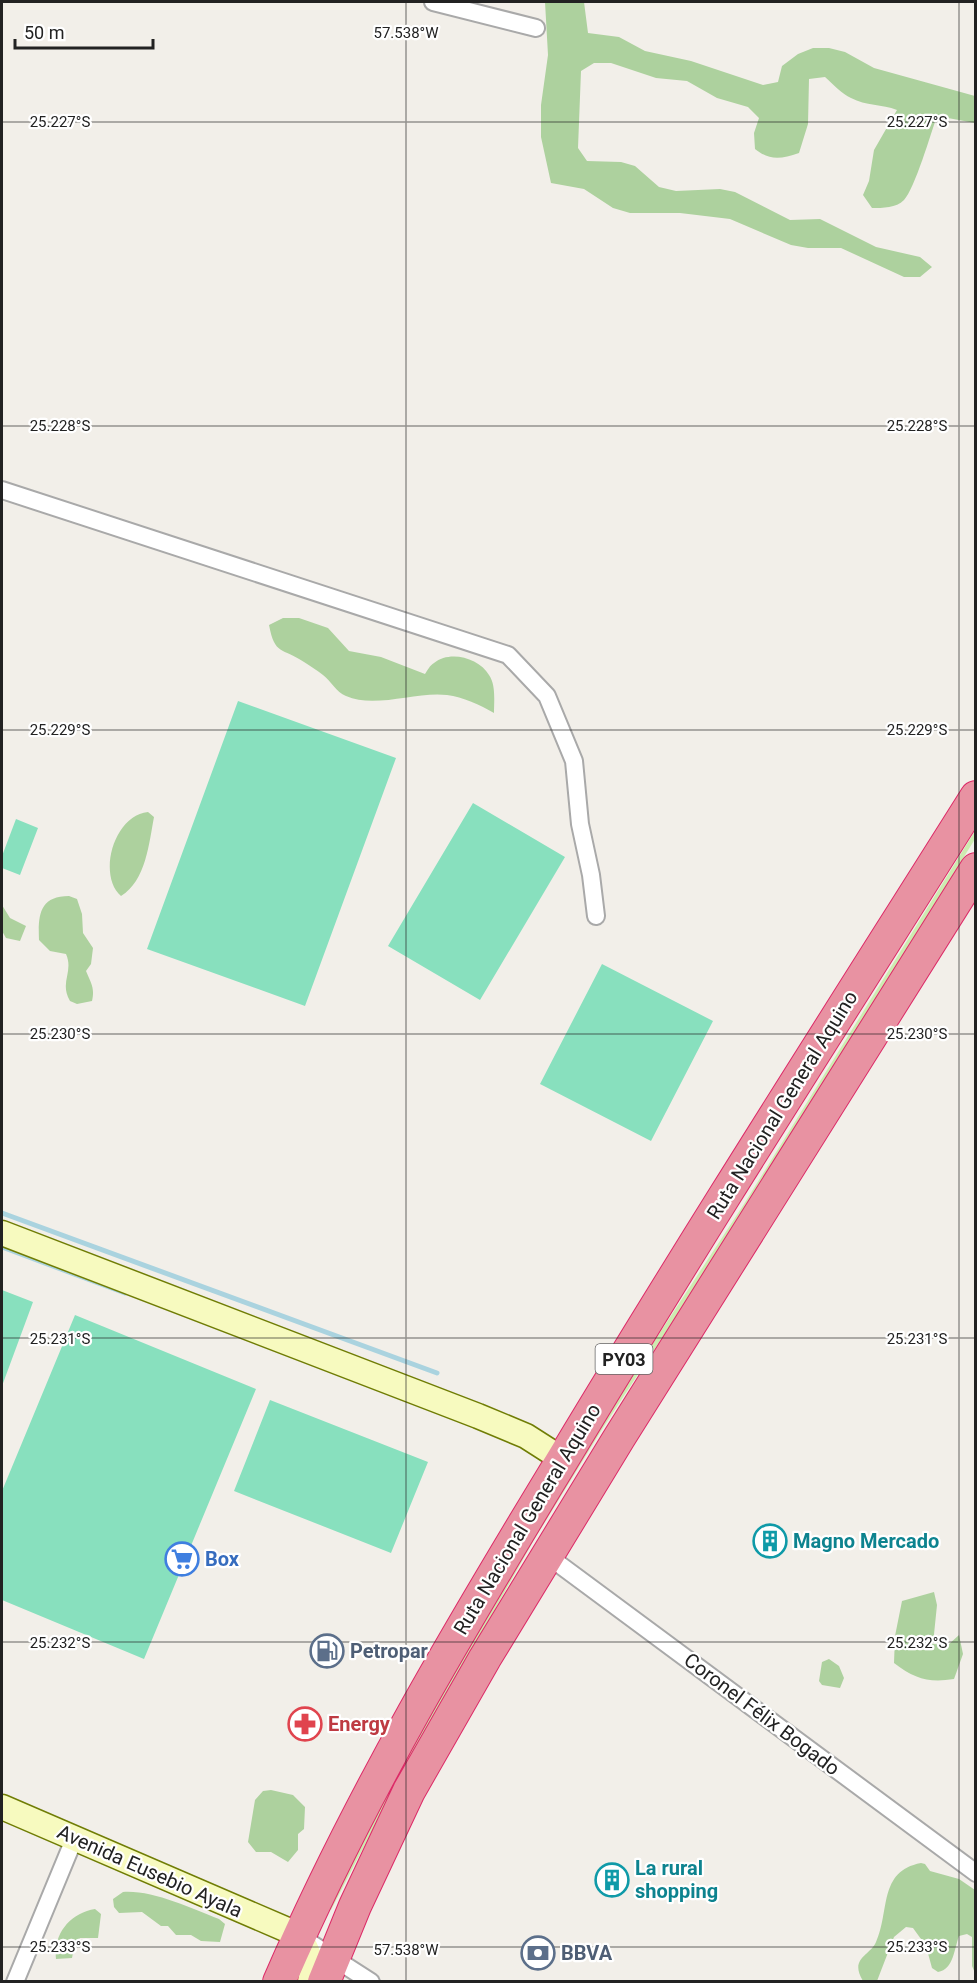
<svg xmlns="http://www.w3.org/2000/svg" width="977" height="1983" viewBox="0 0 977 1983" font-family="Roboto,sans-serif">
<rect width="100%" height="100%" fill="#f2efe9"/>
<path fill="#cdebb0" d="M 975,831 L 975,839 L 748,1206 L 601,1431 L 534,1540 L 399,1779 L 331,1910 L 329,1908 L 395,1777 L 530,1538 L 597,1429 L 744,1204 Z"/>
<path fill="#add19e" d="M 545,2 L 584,2 L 588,33 L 619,37 L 645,51 L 691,61 L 763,85 L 778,82 L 782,66 L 798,54 L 813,48 L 829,48 L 845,52 L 874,68 L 975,96 L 975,123 L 937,116 C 931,133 915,188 904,200 C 896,208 883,208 872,208 L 863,195 L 869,181 L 874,150 L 897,110 C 882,104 866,106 851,98 C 842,94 833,84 825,77 L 809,79 L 808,124 L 799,153 C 781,159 770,161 755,149 L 754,133 L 759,118 L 748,107 L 717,98 L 687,81 L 656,78 L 611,63 L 594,63 L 581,71 L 578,148 L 587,161 L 621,162 L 635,166 L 659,187 L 676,191 L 720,189 L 735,192 L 790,220 L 820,219 L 876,247 L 920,257 L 932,267 L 920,277 L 904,277 L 841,248 L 808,248 L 791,245 L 730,219 L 680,213 L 630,213 L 613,208 L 584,189 L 551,183 L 541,137 L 541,105 L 548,55 Z
M 283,618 L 299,618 L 328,628 L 349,651 L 381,657 L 425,674 C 427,671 430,665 434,663 C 450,650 479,658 489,675 C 496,685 494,701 494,713 C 480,705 463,697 447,695 C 417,691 375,709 346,696 C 336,692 331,681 323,675 C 317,670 310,666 304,662 C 282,647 275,656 269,625 Z
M 148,812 L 154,817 C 149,843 146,881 121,896 C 97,875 114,815 148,812 Z
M 69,896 L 77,899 L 82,914 L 83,933 L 93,948 L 91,964 L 86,971 C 91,983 95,988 92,1001 L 77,1004 L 70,1001 C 59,982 74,972 66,954 L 50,951 L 39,940 C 38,916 39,896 69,896 Z
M 2,905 L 10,918 L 26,926 L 20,941 L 6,938 L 2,931 Z
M 934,1592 L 937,1605 L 933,1644 L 948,1645 L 959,1635 L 963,1654 L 954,1679 C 929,1683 915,1679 894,1663 L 895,1636 L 902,1601 Z
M 829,1659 L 839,1666 L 844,1678 L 840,1688 L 822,1685 L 819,1681 L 822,1662 Z
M 271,1790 L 293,1795 L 305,1807 L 304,1829 L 298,1834 L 298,1850 L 288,1862 L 271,1852 L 256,1852 L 248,1842 L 255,1800 L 263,1791 Z
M 921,1863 L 925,1864 L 930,1871 L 959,1879 L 975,1890 L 975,1973 L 972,1966 L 972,1937 L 967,1934 L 959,1936 C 954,1949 954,1969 938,1972 L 932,1968 L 926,1946 L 913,1928 L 906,1927 L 894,1937 L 877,1981 L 863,1981 C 849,1958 870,1956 876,1942 C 890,1912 878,1871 921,1863 Z
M 123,1892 C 153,1890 190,1908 219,1919 L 225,1924 L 220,1942 L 201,1941 L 191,1935 L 176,1935 L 168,1926 L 161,1926 L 142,1912 L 119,1913 L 114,1907 L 113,1899 Z
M 95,1909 L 101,1914 L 98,1938 L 80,1938 L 75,1943 L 72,1958 L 56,1959 C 53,1933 71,1913 95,1909 Z"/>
<path fill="#88e0be" d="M 238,701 L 396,758 L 305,1006 L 147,949 Z
M 473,803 L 565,857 L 480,1000 L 388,946 Z
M 16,819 L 38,828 L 20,875 L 2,868 L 2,856 Z
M 602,964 L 713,1021 L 651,1141 L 540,1084 Z
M 2,1290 L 33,1302 L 2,1386 Z
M 75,1315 L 256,1389 L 144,1659 L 2,1600 L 2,1491 Z
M 270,1400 L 428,1462 L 391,1553 L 234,1491 Z"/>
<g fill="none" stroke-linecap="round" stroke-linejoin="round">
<path stroke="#aad3df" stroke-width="5" d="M 2,1213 L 437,1373
M 2,1247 L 125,1293"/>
<defs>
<path id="street" d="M 433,2 L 536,28
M 2,490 L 508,655 L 547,696 L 574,761 L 580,824 L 591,875 L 596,916
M 548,1556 L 976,1873
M 301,1937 L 371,1982
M 15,1982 L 75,1837"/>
<path id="secondary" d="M 2,1233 L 478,1416 L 526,1436 L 562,1459
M 2,1807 L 299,1935 C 308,1952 315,1962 310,1982"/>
<path id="highway" d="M 279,1982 C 359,1797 462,1625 566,1454 C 699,1233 838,1016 976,797
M 324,1982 L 355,1906 L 409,1791 L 485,1658 L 619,1438 L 976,869"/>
</defs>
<use href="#street" stroke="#a9a9a9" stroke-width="20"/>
<use href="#secondary" stroke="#707d05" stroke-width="27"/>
<use href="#highway" stroke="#dc2a67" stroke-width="34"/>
<use href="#street" stroke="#fff" stroke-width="16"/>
<use href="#secondary" stroke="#f7fabf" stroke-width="24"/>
<use href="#highway" stroke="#e892a2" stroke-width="32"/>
</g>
<path fill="none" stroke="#222" stroke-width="1.5" stroke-opacity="0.45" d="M 406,2 L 406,1982M 959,2 L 959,1982M 2,122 L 976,122M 2,426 L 976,426M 2,730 L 976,730M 2,1034 L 976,1034M 2,1338 L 976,1338M 2,1642 L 976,1642M 2,1947 L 976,1947"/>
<defs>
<symbol id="building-ring" viewBox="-11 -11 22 22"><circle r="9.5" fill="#fff" stroke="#0f9aa8" stroke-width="1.5"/><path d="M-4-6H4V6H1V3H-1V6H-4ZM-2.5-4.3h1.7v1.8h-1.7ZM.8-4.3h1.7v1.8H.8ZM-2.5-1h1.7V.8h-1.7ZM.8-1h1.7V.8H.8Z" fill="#0f9aa8"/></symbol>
<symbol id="supermarket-ring" viewBox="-11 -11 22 22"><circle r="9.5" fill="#fff" stroke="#3f7fe0" stroke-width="1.5"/><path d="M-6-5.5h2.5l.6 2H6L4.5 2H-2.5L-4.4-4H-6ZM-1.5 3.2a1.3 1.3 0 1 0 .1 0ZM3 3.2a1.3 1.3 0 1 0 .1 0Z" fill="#3f7fe0"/></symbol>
<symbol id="fuel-ring" viewBox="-11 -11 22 22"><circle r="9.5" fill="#fff" stroke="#5c6f8a" stroke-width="1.5"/><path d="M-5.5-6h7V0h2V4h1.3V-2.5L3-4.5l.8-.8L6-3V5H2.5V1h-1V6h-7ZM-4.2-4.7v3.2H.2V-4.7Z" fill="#5c6f8a"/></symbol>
<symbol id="pharmacy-ring" viewBox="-11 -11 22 22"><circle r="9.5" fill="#fff" stroke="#e0444e" stroke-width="1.5"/><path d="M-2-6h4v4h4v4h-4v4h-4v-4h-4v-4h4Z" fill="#e0444e"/></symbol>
<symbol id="bank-ring" viewBox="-11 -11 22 22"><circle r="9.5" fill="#fff" stroke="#5c6f8a" stroke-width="1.5"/><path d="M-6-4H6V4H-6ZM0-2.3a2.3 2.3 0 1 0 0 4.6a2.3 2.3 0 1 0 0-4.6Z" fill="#5c6f8a"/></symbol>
</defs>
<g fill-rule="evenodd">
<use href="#building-ring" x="751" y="1522" width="38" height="38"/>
<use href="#supermarket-ring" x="163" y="1540" width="38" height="38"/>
<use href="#fuel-ring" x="308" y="1632" width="38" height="38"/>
<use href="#pharmacy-ring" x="286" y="1705" width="38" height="38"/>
<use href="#building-ring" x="593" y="1861" width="38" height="38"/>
<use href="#bank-ring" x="519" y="1934" width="38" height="38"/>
</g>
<g text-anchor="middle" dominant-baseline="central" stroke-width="4.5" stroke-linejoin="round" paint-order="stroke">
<rect fill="#fff" stroke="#646464" stroke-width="1.5" x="595.5" y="1344" width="57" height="30" rx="4.5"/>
<g font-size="18" font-weight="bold" fill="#222">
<text x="624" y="1359">PY03</text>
</g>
<g font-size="20" fill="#222" stroke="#fff">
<text transform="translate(782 1105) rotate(-58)">Ruta Nacional General Aquino</text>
<text transform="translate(527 1519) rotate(-59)">Ruta Nacional General Aquino</text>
<text transform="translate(762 1714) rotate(37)">Coronel Félix Bogado</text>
<text transform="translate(150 1871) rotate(24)">Avenida Eusebio Ayala</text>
</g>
<g font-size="20" font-weight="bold" fill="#0d838f" stroke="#fff" text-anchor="start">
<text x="793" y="1541">Magno Mercado</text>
<text x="635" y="1868">La rural<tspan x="635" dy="23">shopping</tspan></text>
</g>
<g font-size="20" font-weight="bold" fill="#366cbe" stroke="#fff" text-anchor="start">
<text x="205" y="1559">Box</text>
</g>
<g font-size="20" font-weight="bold" fill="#4e5e75" stroke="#fff" text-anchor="start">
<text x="350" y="1651">Petropar</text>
<text x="561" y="1953">BBVA</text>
</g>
<g font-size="20" font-weight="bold" fill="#be3a42" stroke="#fff" text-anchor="start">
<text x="328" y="1724">Energy</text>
</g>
</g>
<g font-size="15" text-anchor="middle" fill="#222" stroke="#fff" stroke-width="4.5" stroke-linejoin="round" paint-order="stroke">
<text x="406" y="38">57.538°W</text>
<text x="60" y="127">25.227°S</text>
<text x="917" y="127">25.227°S</text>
<text x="60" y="431">25.228°S</text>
<text x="917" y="431">25.228°S</text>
<text x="60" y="735">25.229°S</text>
<text x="917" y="735">25.229°S</text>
<text x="60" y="1039">25.230°S</text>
<text x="917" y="1039">25.230°S</text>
<text x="60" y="1344">25.231°S</text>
<text x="917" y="1344">25.231°S</text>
<text x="60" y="1648">25.232°S</text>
<text x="917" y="1648">25.232°S</text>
<text x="60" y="1952">25.233°S</text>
<text x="917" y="1952">25.233°S</text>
<text x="406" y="1955">57.538°W</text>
</g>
<rect width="977" height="1983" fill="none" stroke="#222222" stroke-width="6"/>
<path d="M15 39v9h138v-9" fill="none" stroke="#222222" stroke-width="3"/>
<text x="24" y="39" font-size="18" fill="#222222" stroke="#ffffff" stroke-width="4.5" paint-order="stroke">50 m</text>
</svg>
